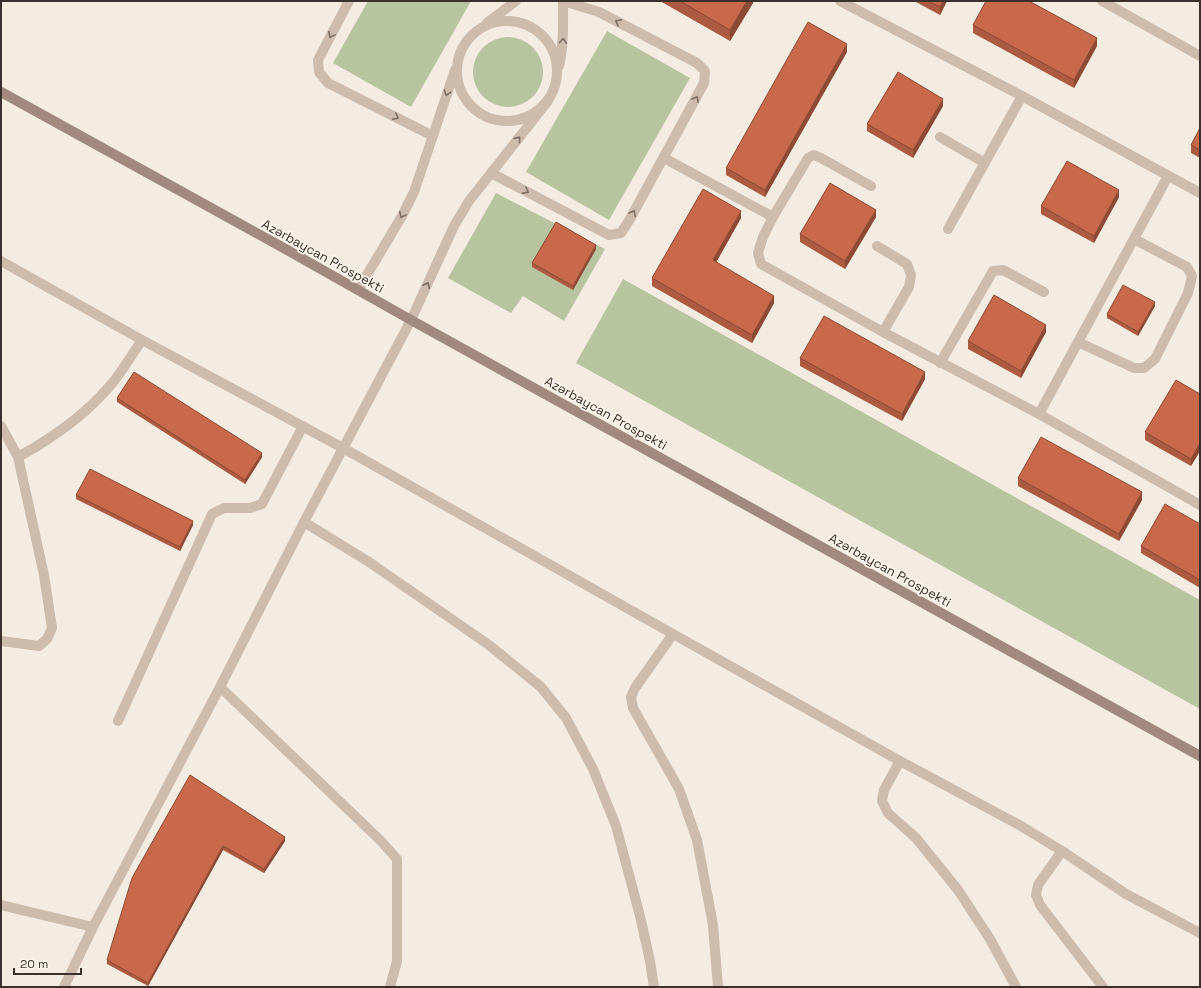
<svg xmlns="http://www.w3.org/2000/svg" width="1201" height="988" viewBox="0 0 1201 988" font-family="'Space Grotesk',sans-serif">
<rect width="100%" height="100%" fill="#f4ebe1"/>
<path fill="#b8c4a0" d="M 368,1 L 471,1 L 411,107 L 333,63 Z
M 607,31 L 690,78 L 609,220 L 526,172 Z
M473 72a35 35 0 1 1 70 0a35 35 0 1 1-70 0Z
M 496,193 L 605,249 L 564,321 L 523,296 L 511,313 L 448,278 Z
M 623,279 L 1200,600 L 1200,709 L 576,363 Z"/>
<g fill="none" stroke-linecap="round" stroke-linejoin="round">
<path stroke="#cdbbac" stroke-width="10" d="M 349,1 L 318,60 L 319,72 L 328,83 L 433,136
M 840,1 L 1022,96 L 1200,193
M 940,137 L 985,163
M 664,158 L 773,217 L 763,237 L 758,253 L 761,264 L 883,332 L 1039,414 L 1200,505
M 491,173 L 609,235 L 621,233 L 630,219 L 704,83 L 705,71 L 697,63 L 599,12 L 563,1
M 773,217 L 808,158 L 814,155 L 821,158 L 871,186
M 948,229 L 1022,96
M 877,246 L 907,264 L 911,275 L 909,287 L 883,332
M 1078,342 L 1134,368 L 1144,368 L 1155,359 L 1188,293 L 1192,276 L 1187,267 L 1134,239
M 940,363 L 993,271 L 1003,270 L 1044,292
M 1039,414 L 1168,176
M 220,687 L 381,841 L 397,859 L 397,961 L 390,987
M 118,721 L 212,514 L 224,508 L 250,508 L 262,504 L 303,426
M 1,905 L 93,927
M 64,987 L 93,927 L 220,687 L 304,522"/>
<path stroke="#cdbbac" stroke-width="10" d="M 1102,1 L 1200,56
M457 71a50 50 0 1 1 100 0a50 50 0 1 1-100 0Z
M 487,23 L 516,1
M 559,66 C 564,44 563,23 563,1
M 548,101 L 469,201 L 454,226 L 411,320 L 304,522 L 369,562 L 489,645 L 541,687 L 566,718 L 593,769 L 616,826 L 640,916 L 650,961 L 654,987
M 1,261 L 142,340 L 343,448 L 673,634 L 900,761 L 1021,826 L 1062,851 L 1126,894 L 1200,933
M 358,290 L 402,216 L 414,192 L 455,70
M 1,426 L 18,457 C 53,438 89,412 114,381 C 124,368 133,353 142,340
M 673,634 L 635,688 L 631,697 L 633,708 L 679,789 L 697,840 L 713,925 L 718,987
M 1,641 L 39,646 L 47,639 L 52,628 L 44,575 L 18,457
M 900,761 L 884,790 L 882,801 L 888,813 L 916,838 L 958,890 L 990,939 L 1016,987
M 1062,851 L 1038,885 L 1036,895 L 1040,905 L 1103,987"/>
<path stroke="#a18a7d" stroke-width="10" d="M 1,92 L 280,246 L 411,320 L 1200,756"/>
</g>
<path fill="#ac5a40" d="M 660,1 L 753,1 L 753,3 L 730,41 Z
M 914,1 L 947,1 L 940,15 Z
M 973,25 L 1097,46 L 1074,88 L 973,33 Z
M 847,52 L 765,197 L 726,175 L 726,168 Z
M 943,106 L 913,158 L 867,131 L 867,124 Z
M 1200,128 L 1200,158 L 1191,153 L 1191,145 Z
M 1119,197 L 1094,243 L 1041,214 L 1041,206 Z
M 876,217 L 845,269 L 800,242 L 800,234 Z
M 741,218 L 716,262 L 774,303 L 752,343 L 652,286 L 652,278 Z
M 596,249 L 573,290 L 532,267 L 532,263 Z
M 1155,306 L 1138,336 L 1107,318 L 1107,314 Z
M 1046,332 L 1021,378 L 968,349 L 968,341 Z
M 800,358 L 925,379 L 902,421 L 800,366 Z
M 1200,394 L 1200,451 L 1191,466 L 1145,440 L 1145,432 Z
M 117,398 L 262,457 L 245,484 L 117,402 Z
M 1018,478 L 1142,500 L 1119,541 L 1018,486 Z
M 76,495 L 193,525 L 180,551 L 76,499 Z
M 1200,524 L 1200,588 L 1141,553 L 1141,546 Z
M 190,775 L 285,841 L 264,873 L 223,850 L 148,986 L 107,964 L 107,960 Z"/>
<path fill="#8c4a34" d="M 747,1 L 753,1 L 753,3 L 730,41 L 730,30 Z
M 943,1 L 947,1 L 940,15 L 940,7 Z
M 1097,38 L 1097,46 L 1074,88 L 1074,80 Z
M 847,44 L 847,52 L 765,197 L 765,190 Z
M 943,99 L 943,106 L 913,158 L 913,150 Z
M 1119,190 L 1119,197 L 1094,243 L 1094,236 Z
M 876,210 L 876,217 L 845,269 L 845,261 Z
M 741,211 L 741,218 L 713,268 L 713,260 Z
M 596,245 L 596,249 L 573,290 L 573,286 Z
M 774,296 L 774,303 L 752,343 L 752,335 Z
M 1155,302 L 1155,306 L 1138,336 L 1138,332 Z
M 1046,325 L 1046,332 L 1021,378 L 1021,371 Z
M 925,372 L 925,379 L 902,421 L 902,414 Z
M 1200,443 L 1200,451 L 1191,466 L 1191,459 Z
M 262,453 L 262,457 L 245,484 L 245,480 Z
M 1142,492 L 1142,500 L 1119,541 L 1119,534 Z
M 193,521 L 193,525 L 180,551 L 180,547 Z
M 285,837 L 285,841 L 264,873 L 264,869 Z
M 223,846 L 223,850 L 148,986 L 148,983 Z"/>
<path fill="#c8694b" stroke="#8c4a34" d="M 680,1 L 747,1 L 730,30 Z
M 928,1 L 943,1 L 940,7 Z
M 986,1 L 1029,1 L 1097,38 L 1074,80 L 973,25 Z
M 808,22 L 847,44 L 765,190 L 726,168 Z
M 898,72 L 943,99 L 913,150 L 867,124 Z
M 1200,128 L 1200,150 L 1191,145 Z
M 1067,161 L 1119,190 L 1094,236 L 1041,206 Z
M 830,183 L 876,210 L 845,261 L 800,234 Z
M 703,189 L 741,211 L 713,260 L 774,296 L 752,335 L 652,278 Z
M 556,222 L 596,245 L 573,286 L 532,263 Z
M 1123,285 L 1155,302 L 1138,332 L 1107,314 Z
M 994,295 L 1046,325 L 1021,371 L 968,341 Z
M 824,316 L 925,372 L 902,414 L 800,358 Z
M 134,372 L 262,453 L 245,480 L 117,398 Z
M 1176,380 L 1200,394 L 1200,443 L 1191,459 L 1145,432 Z
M 1041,437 L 1142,492 L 1119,534 L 1018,478 Z
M 90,469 L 193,521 L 180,547 L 76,495 Z
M 1165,504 L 1200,524 L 1200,580 L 1141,546 Z
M 190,775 L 285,837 L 264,869 L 223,846 L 148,983 L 107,960 L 132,878 Z"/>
<defs><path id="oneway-chevron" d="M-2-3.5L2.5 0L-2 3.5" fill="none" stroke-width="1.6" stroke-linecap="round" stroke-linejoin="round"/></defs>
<g stroke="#7d6f65">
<use href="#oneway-chevron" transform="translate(618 22) rotate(-152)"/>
<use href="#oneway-chevron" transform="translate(331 35) rotate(118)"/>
<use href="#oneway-chevron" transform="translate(563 41) rotate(-86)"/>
<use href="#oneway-chevron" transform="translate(447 93) rotate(108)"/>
<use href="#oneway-chevron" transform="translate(696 99) rotate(-61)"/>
<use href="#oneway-chevron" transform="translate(396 117) rotate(27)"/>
<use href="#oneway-chevron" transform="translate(518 139) rotate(-52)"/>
<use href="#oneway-chevron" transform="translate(526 191) rotate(28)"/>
<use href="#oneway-chevron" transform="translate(633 213) rotate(-61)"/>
<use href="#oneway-chevron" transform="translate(402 215) rotate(118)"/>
<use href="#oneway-chevron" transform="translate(427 285) rotate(-65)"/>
</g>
<g text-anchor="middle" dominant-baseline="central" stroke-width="3.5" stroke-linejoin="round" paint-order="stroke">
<g font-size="13" fill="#3b302b" stroke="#fbf5ee">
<text transform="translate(323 256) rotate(29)">Azərbaycan Prospekti</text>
<text transform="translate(606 413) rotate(29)">Azərbaycan Prospekti</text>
<text transform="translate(890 570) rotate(29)">Azərbaycan Prospekti</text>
</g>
</g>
<rect width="1201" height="988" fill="none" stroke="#3b302b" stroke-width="4"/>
<path d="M14 968v6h67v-6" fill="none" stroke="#3b302b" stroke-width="2"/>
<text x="20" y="968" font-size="12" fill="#3b302b" stroke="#fbf5ee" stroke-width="3" paint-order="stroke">20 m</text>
</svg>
